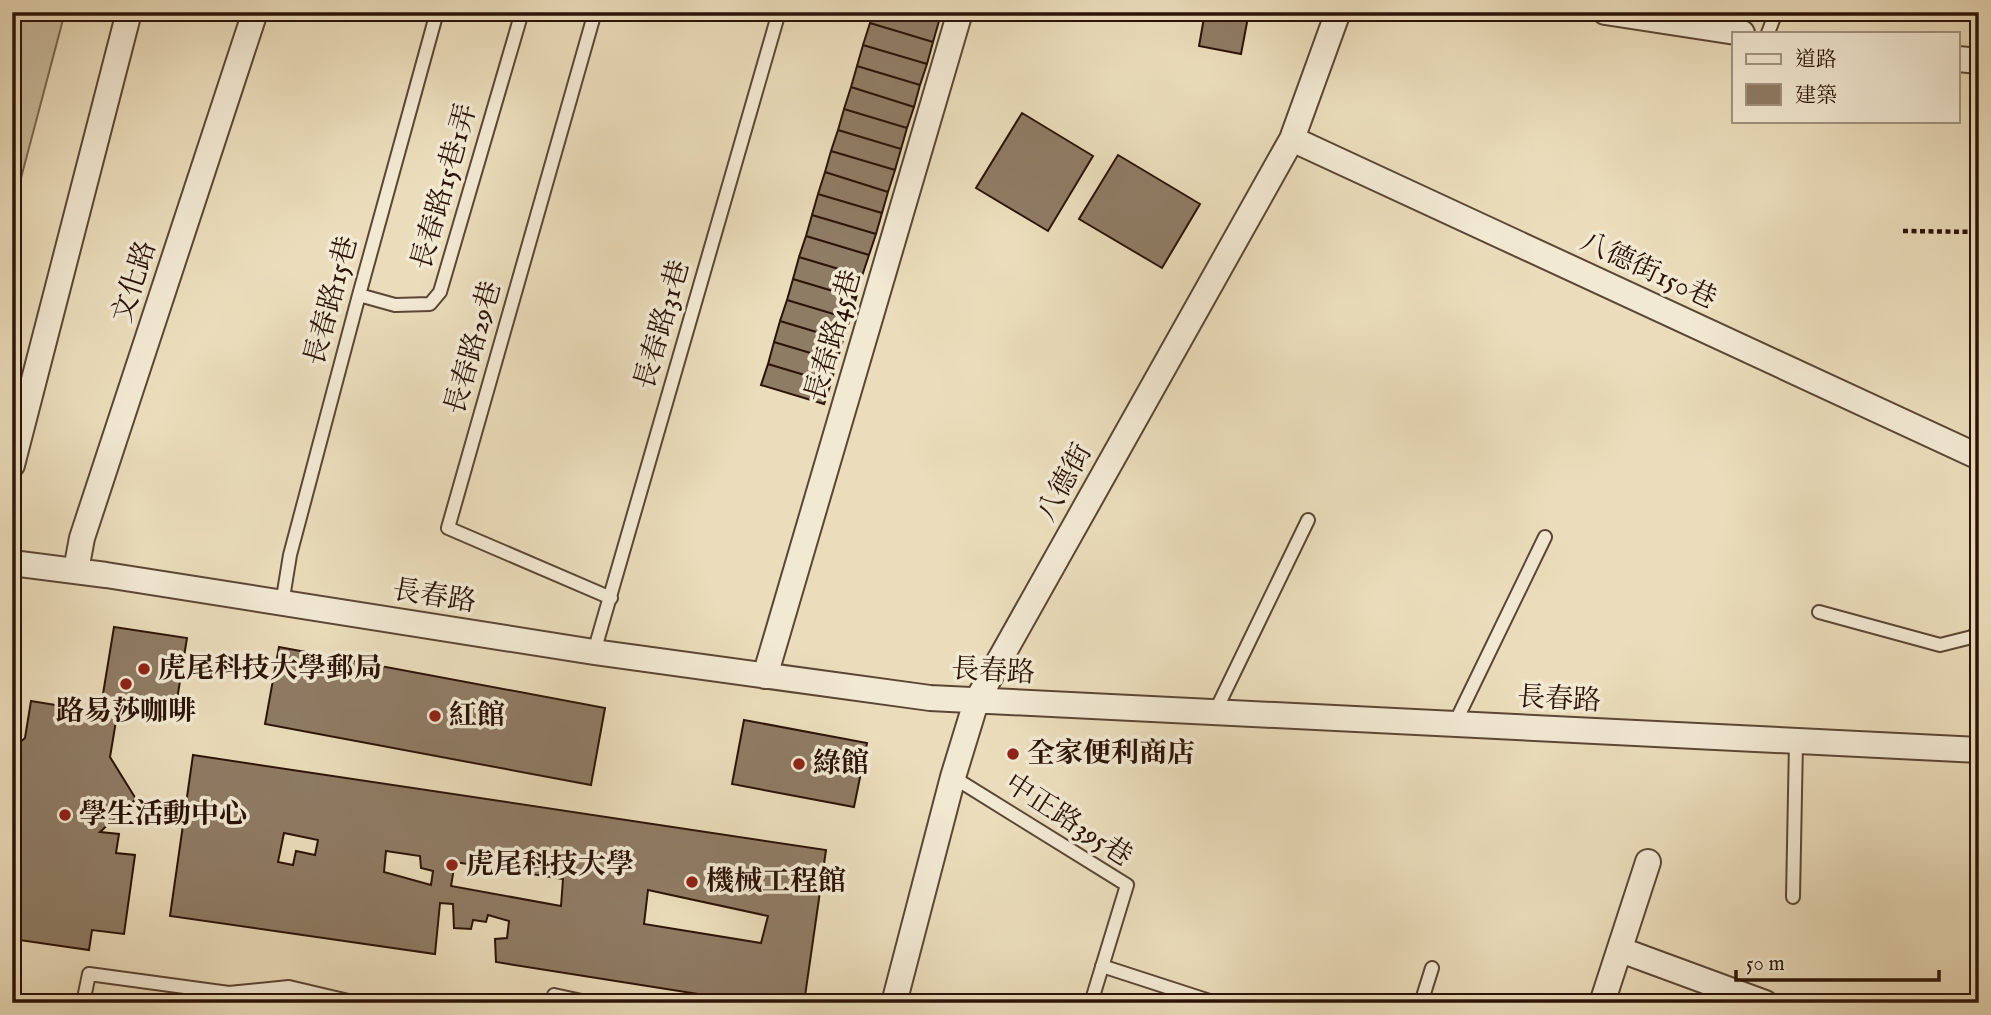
<svg xmlns="http://www.w3.org/2000/svg" width="1991" height="1015" viewBox="0 0 1991 1015" font-family="'IM FELL English','Noto Serif TC',serif">
<rect width="100%" height="100%" fill="#ebddbb"/>
<filter id="stains"><feTurbulence type="fractalNoise" baseFrequency=".00286" numOctaves="4"/><feColorMatrix values="0 0 0 0 .2 0 0 0 0 .09 0 0 0 0 .02 0 0 0 .5 -.17"/></filter>
<radialGradient id="worn" r=".72"><stop offset=".6" stop-color="#630" stop-opacity="0"/><stop offset="1" stop-color="#630" stop-opacity=".3"/></radialGradient>
<path fill="#cabb9d" stroke="#7a6752" stroke-width="2" d="M 12,12 L 65,12 L 12,212 Z"/>
<path fill="#8f7c65" stroke="#2b1308" stroke-width="2" fill-rule="evenodd" d="M 873,12 L 911,12 L 939,21 L 933,42 L 870,23 Z
M 911,12 L 942,12 L 939,21 Z
M 1205,12 L 1249,12 L 1241,54 L 1199,46 Z
M 870,23 L 933,42 L 927,64 L 863,45 Z
M 863,45 L 927,64 L 920,85 L 857,66 Z
M 857,66 L 920,85 L 914,107 L 851,87 Z
M 851,87 L 914,107 L 907,128 L 844,109 Z
M 844,109 L 907,128 L 901,149 L 838,130 Z
M 1022,113 L 1093,156 L 1048,231 L 976,188 Z
M 838,130 L 901,149 L 895,170 L 831,151 Z
M 831,151 L 895,170 L 888,192 L 825,172 Z
M 1118,155 L 1200,204 L 1162,268 L 1079,219 Z
M 825,172 L 888,192 L 882,213 L 818,194 Z
M 818,194 L 882,213 L 876,234 L 812,215 Z
M 812,215 L 876,234 L 869,255 L 806,236 Z
M 806,236 L 869,255 L 862,276 L 799,257 Z
M 799,257 L 862,276 L 856,298 L 793,279 Z
M 793,279 L 856,298 L 850,319 L 787,300 Z
M 787,300 L 850,319 L 843,340 L 780,321 Z
M 780,321 L 843,340 L 837,361 L 774,342 Z
M 774,342 L 837,361 L 831,383 L 768,364 Z
M 768,364 L 831,383 L 824,404 L 761,385 Z
M 114,627 L 187,638 L 175,712 L 102,700 Z
M 279,647 L 605,708 L 591,785 L 265,724 Z
M 31,701 L 117,715 L 110,757 L 136,799 L 100,832 L 119,834 L 116,853 L 135,855 L 124,934 L 92,930 L 89,950 L 12,939 L 12,749 L 25,738 Z
M 744,720 L 867,743 L 854,807 L 732,784 Z
M 193,755 L 826,850 L 804,1003 L 755,1003 L 496,962 L 495,939 L 507,938 L 509,921 L 488,915 L 486,922 L 473,920 L 471,929 L 454,928 L 453,904 L 440,903 L 435,954 L 170,916 ZM 284,833 L 318,840 L 315,855 L 296,851 L 293,865 L 278,862 ZM 386,851 L 420,856 L 421,868 L 433,871 L 431,885 L 384,872 ZM 455,862 L 563,879 L 561,906 L 451,886 ZM 648,890 L 768,916 L 761,943 L 644,924 Z"/>
<g fill="none" stroke-linecap="round" stroke-linejoin="round">
<defs>
<path id="lane" d="M 595,12 L 448,528 L 611,598
M 1768,33 L 1776,12
M 1975,61 L 1979,37
M 359,295 L 395,305 L 430,304 L 440,292 L 522,12
M 282,604 L 290,555 L 359,295 L 437,12
M 1819,612 L 1940,645 L 1972,637 L 1979,630
M 594,652 L 779,12
M 1214,714 L 1308,520
M 1454,725 L 1545,537
M 953,777 L 1127,885 L 1091,1003
M 1793,897 L 1796,742
M 1102,966 L 1216,1003
M 83,1003 L 89,974 L 229,993 L 289,987 L 357,1003
M 553,1003 L 554,995 L 591,1003
M 1421,1003 L 1432,968"/>
<path id="street" d="M 1605,12 L 1742,33
M 1958,59 L 1979,61
M 1292,139 L 1979,457
M 12,465 L 129,12
M 12,563 L 106,575 L 594,652 L 930,698 L 1979,750
M 76,570 L 82,538 L 255,12
M 765,676 L 960,12
M 1621,950 L 1765,1003
M 894,1003 L 953,777 L 976,702 L 1292,139 L 1338,12
M 1602,1003 L 1648,862"/>
</defs>
<use href="#lane" stroke="#5b4635" stroke-width="16"/>
<use href="#street" stroke="#5b4635" stroke-width="28"/>
<path stroke="#2b1308" stroke-width="4.5" stroke-dasharray="5 3.5" stroke-linecap="butt" d="M 1903,231 L 1979,232"/>
<use href="#lane" stroke="#f2e9d3" stroke-width="12"/>
<use href="#street" stroke="#f2e9d3" stroke-width="24"/>
</g>
<g fill="#8f2418" stroke="#f2e9d3" stroke-width="2.5">
<circle cx="144" cy="669" r="7"/>
<circle cx="126" cy="684" r="7"/>
<circle cx="435" cy="716" r="7"/>
<circle cx="1013" cy="754" r="7"/>
<circle cx="799" cy="764" r="7"/>
<circle cx="65" cy="815" r="7"/>
<circle cx="452" cy="865" r="7"/>
<circle cx="692" cy="882" r="7"/>
</g>
<g text-anchor="middle" dominant-baseline="central" stroke-width="7" stroke-linejoin="round" paint-order="stroke">
<g font-size="28" fill="#2b1308" stroke="#f2e9d3">
<text transform="translate(445 187) rotate(-74)">長春路15巷1弄</text>
<text transform="translate(1648 271) rotate(25)">八德街150巷</text>
<text transform="translate(135 282) rotate(-72)">文化路</text>
<text transform="translate(332 301) rotate(-75)">長春路15巷</text>
<text transform="translate(663 325) rotate(-74)">長春路31巷</text>
<text transform="translate(834 336) rotate(-74)">長春路45巷</text>
<text transform="translate(474 348) rotate(-74)">長春路29巷</text>
<text transform="translate(1065 483) rotate(-61)">八德街</text>
<text transform="translate(434 597) rotate(9)">長春路</text>
<text transform="translate(993 672) rotate(3)">長春路</text>
<text transform="translate(1559 700) rotate(3)">長春路</text>
<text transform="translate(1068 821) rotate(33)">中正路395巷</text>
</g>
<g font-size="28" font-weight="bold" fill="#2b1308" stroke="#f2e9d3" text-anchor="start">
<text x="158" y="669">虎尾科技大學郵局</text>
<text x="126" y="712" text-anchor="middle">路易莎咖啡</text>
<text x="449" y="716">紅館</text>
<text x="1027" y="754">全家便利商店</text>
<text x="813" y="764">綠館</text>
<text x="79" y="815">學生活動中心</text>
<text x="466" y="865">虎尾科技大學</text>
<text x="706" y="882">機械工程館</text>
</g>
</g>
<rect width="1991" height="1015" fill="none" stroke="#ebddbb" stroke-width="42"/>
<rect x="14" y="14" width="1963" height="987" fill="none" stroke="#2b1308" stroke-width="3.5"/>
<rect x="21" y="21" width="1949" height="973" fill="none" stroke="#2b1308" stroke-width="2"/>
<rect x="1732" y="32" width="228" height="91" fill="#f2e9d3" stroke="#a29382" stroke-width="2"/>
<rect x="1746" y="54" width="35" height="10" fill="#f2e9d3" stroke="#a29382" stroke-width="2"/>
<text x="1795" y="66" font-size="21" fill="#2b1308">道路</text>
<rect x="1746" y="84" width="35" height="21" fill="#8f7c65" stroke="#a29382" stroke-width="2"/>
<text x="1795" y="102" font-size="21" fill="#2b1308">建築</text>
<path d="M1736 970v10h203v-10" fill="none" stroke="#2b1308" stroke-width="3.5"/>
<text x="1746" y="970" font-size="21" fill="#2b1308" stroke="#f2e9d3" stroke-width="5" paint-order="stroke">50 m</text>
<rect width="100%" height="100%" filter="url(#stains)"/>
<rect width="100%" height="100%" fill="url(#worn)"/>
</svg>
